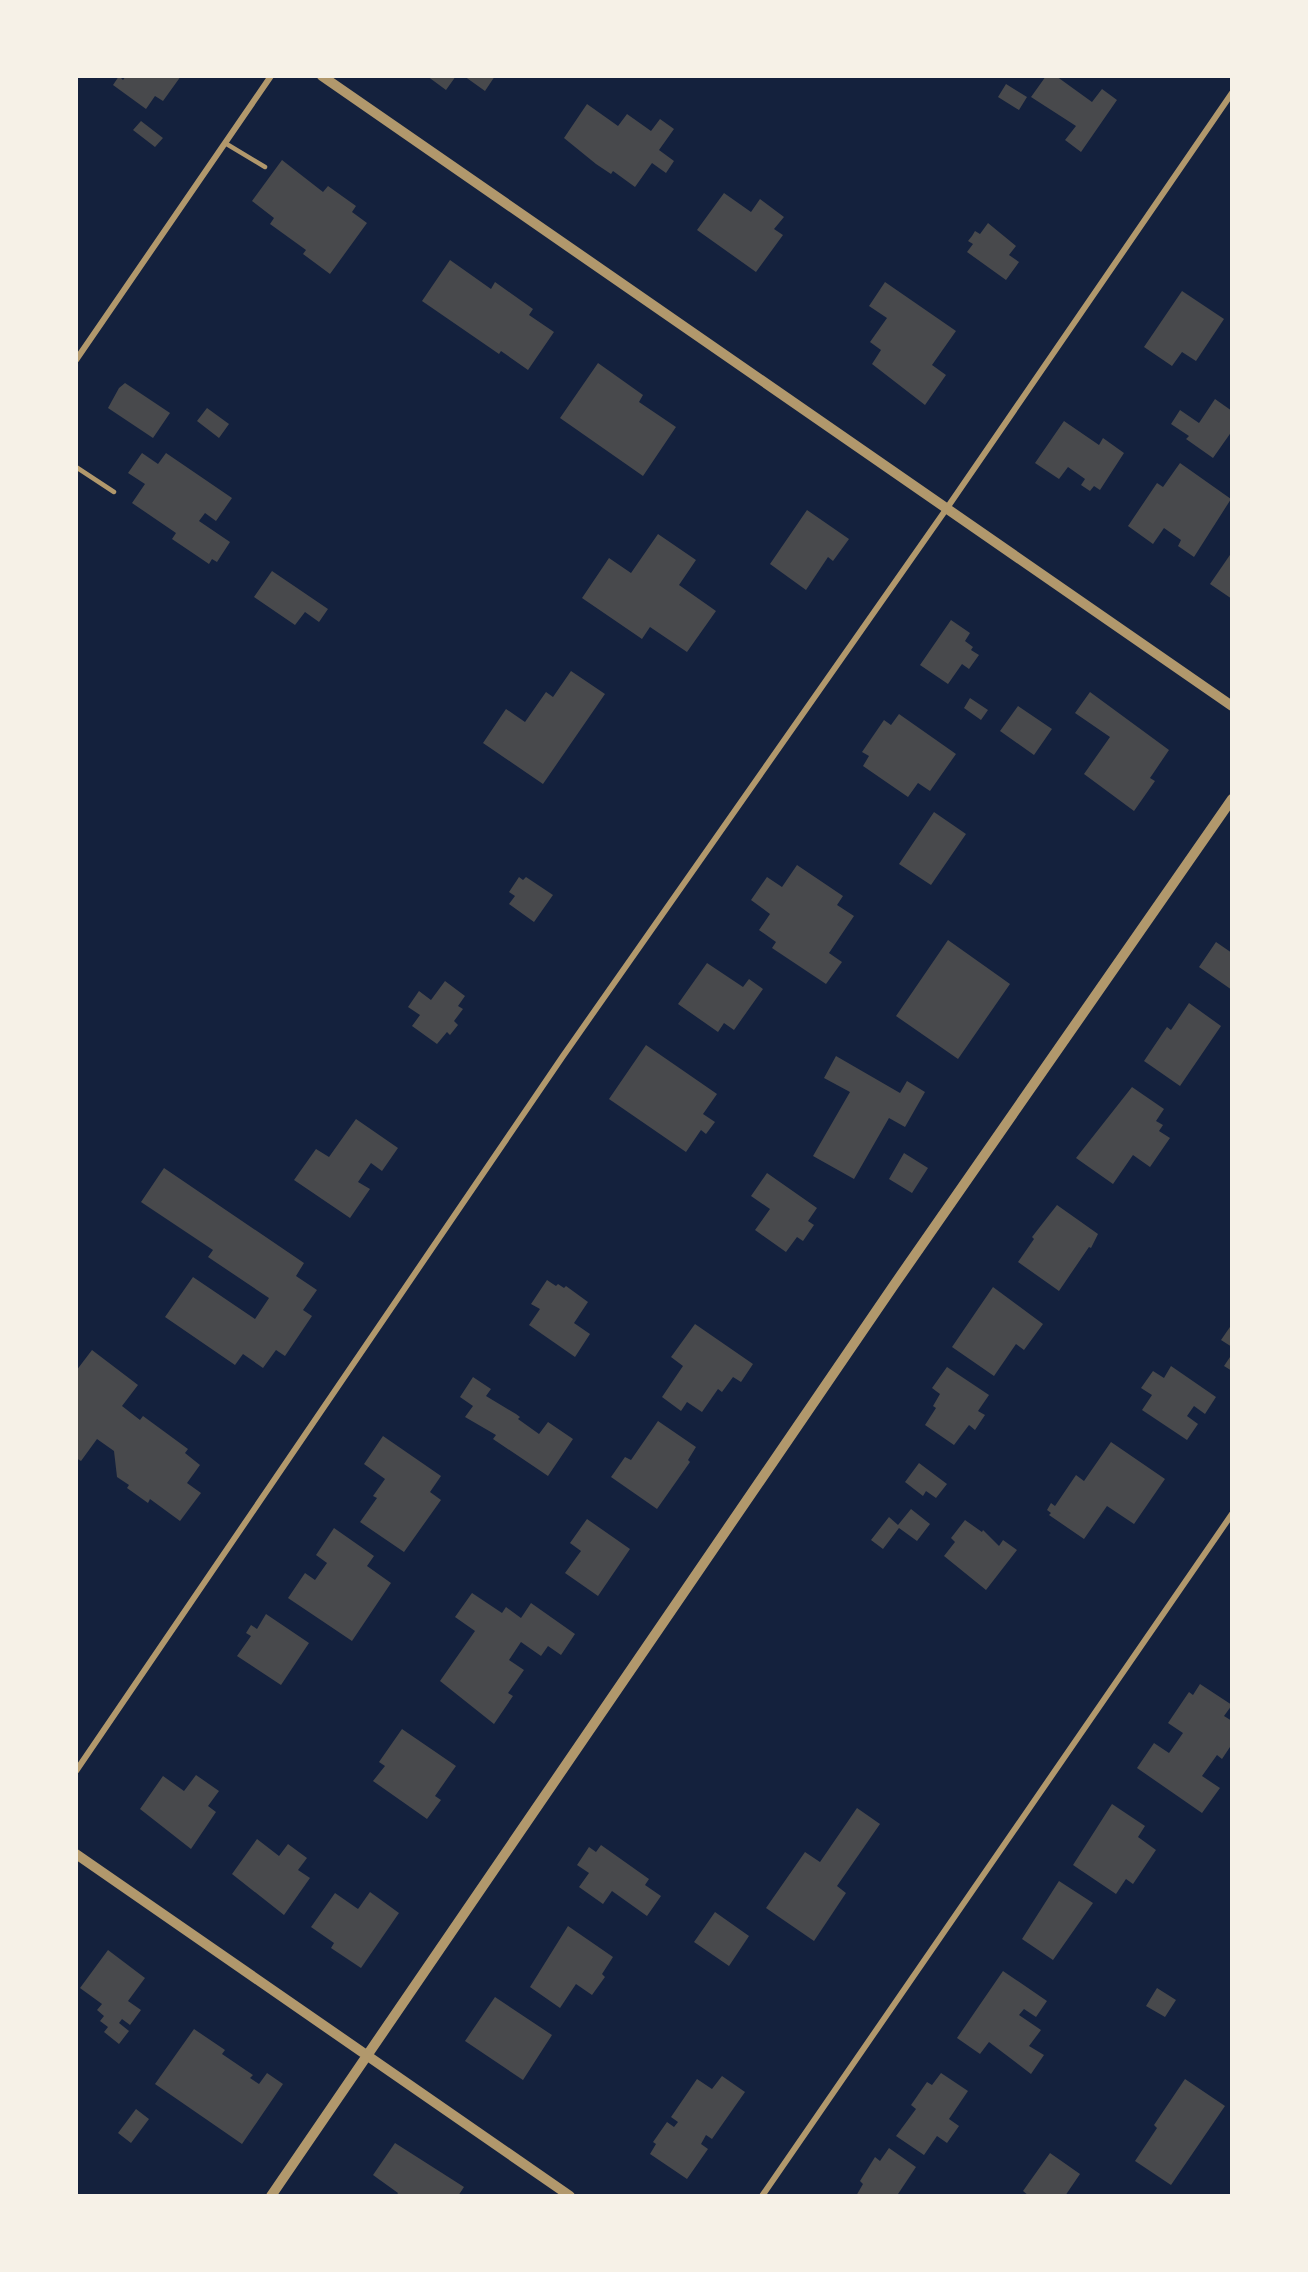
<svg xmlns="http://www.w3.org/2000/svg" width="1308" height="2272" viewBox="0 0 1308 2272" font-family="'Alegreya Sans',sans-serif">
<rect width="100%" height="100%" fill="#14213d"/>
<path fill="#48494c" d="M 119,76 L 123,80 L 126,76 L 181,76 L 163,101 L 155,96 L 146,109 L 113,85 Z
M 427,76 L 456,76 L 446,90 Z
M 464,76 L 495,76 L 485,91 Z
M 1046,76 L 1056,76 L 1092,102 L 1102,89 L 1117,100 L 1081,152 L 1065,140 L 1076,126 L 1031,97 Z
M 1006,84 L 1027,97 L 1019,110 L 998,97 Z
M 587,104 L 618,126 L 627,114 L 651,131 L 660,119 L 674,129 L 659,150 L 674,161 L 666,173 L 652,163 L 635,187 L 613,171 L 611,174 L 596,164 L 564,138 Z
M 141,121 L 163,138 L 155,147 L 133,130 Z
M 282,160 L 323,192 L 328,186 L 356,206 L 352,212 L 367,223 L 330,274 L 303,254 L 306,250 L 270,224 L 274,218 L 252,201 Z
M 724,193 L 751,212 L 760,199 L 784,217 L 774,229 L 783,235 L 756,272 L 697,230 Z
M 988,223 L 1016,246 L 1009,255 L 1019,262 L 1006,280 L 967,252 L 973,244 L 968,241 L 972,236 L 975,231 L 980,234 Z
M 450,260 L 491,289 L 495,282 L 533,309 L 529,315 L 554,332 L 528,370 L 501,351 L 499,354 L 422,301 Z
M 885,282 L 956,331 L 932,365 L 946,375 L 925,405 L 872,364 L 881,350 L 870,342 L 887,318 L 869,306 Z
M 1182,291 L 1224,319 L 1196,361 L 1182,352 L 1172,366 L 1144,347 Z
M 598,363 L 643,395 L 639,402 L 676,427 L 643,476 L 560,418 Z
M 125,383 L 170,413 L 153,438 L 108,408 L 119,388 Z
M 1215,399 L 1232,411 L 1232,431 L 1213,458 L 1186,439 L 1189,436 L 1171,424 L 1180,410 L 1199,423 Z
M 207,408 L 229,424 L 219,438 L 197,421 Z
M 1064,421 L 1099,445 L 1103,438 L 1124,453 L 1100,490 L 1094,486 L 1090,491 L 1081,485 L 1085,479 L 1068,467 L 1059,479 L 1035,463 Z
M 142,453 L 158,464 L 166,453 L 232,498 L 216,521 L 205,513 L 199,521 L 230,542 L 217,562 L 212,559 L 209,564 L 172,539 L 176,533 L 132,503 L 145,484 L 128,473 Z
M 1180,463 L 1231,499 L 1194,557 L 1178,546 L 1181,540 L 1164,528 L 1153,544 L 1128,526 L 1157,483 L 1163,487 Z
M 807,510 L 849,539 L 833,561 L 828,557 L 806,590 L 770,564 Z
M 658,534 L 696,560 L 679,585 L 716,611 L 687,652 L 650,627 L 642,639 L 582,598 L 609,558 L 631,573 Z
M 1232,552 L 1232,599 L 1210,584 Z
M 272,571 L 328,609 L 319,622 L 305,612 L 295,625 L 254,597 Z
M 951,620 L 970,633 L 965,641 L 973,647 L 971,650 L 979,655 L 969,669 L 962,664 L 948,684 L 920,665 Z
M 571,671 L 605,694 L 543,784 L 483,743 L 506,709 L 525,722 L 546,692 L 553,697 Z
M 1090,692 L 1169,750 L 1150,778 L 1155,781 L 1134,811 L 1084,774 L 1110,737 L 1075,713 Z
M 970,698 L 988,710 L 981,720 L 964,708 Z
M 1018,706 L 1052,729 L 1034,755 L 1000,731 Z
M 899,714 L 956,754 L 930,791 L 918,783 L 908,797 L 863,766 L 869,756 L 862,752 L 884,720 L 891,725 Z
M 934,812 L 966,834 L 931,885 L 899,864 Z
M 797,865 L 843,896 L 837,905 L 854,916 L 829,953 L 842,962 L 826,984 L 772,948 L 776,942 L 759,930 L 770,914 L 751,900 L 767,877 L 782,887 Z
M 519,877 L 523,880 L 526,877 L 553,895 L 534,922 L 509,904 L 515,896 L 509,892 Z
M 948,940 L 1010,984 L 958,1059 L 896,1016 Z
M 1216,942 L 1232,953 L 1232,990 L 1199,967 Z
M 707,963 L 743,987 L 749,979 L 763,989 L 734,1030 L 724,1023 L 718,1032 L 678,1004 Z
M 445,981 L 465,996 L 458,1006 L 463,1009 L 454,1021 L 458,1025 L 450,1035 L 447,1032 L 437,1044 L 412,1026 L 420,1015 L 408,1007 L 419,991 L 431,1000 Z
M 1189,1003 L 1221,1026 L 1180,1086 L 1144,1061 L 1167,1027 L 1171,1030 Z
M 646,1045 L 717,1094 L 703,1114 L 715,1122 L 706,1134 L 701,1130 L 686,1152 L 609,1099 Z
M 836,1056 L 900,1093 L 907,1081 L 925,1092 L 905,1127 L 889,1118 L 854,1179 L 813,1156 L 850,1092 L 824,1078 Z
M 1132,1087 L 1164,1109 L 1156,1121 L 1163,1125 L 1159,1131 L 1170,1138 L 1150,1167 L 1133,1155 L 1113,1184 L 1076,1158 Z
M 356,1119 L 398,1148 L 382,1171 L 371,1163 L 358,1182 L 370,1189 L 350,1218 L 294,1180 L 316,1149 L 329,1157 Z
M 904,1153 L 928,1168 L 912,1193 L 889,1179 Z
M 164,1168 L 304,1263 L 296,1276 L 317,1290 L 303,1310 L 312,1316 L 285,1356 L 276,1350 L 263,1368 L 243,1354 L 235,1365 L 165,1317 L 193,1277 L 255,1319 L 269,1298 L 208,1257 L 213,1250 L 141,1202 Z
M 767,1173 L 817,1208 L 808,1221 L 814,1225 L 803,1241 L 797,1237 L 786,1252 L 755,1230 L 770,1209 L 751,1196 Z
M 1057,1205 L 1098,1234 L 1091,1248 L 1089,1247 L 1059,1291 L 1018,1262 L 1034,1239 L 1032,1237 Z
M 547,1280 L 556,1286 L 558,1284 L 564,1288 L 566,1286 L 588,1302 L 574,1323 L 590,1334 L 575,1357 L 529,1325 L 540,1309 L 531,1304 Z
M 993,1287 L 1043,1324 L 1024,1350 L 1016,1344 L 994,1376 L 952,1347 Z
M 695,1324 L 753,1364 L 741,1382 L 733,1377 L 722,1392 L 718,1389 L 702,1412 L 687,1402 L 681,1411 L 662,1397 L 683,1366 L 671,1357 Z
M 1232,1324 L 1232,1347 L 1221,1340 Z
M 92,1350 L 138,1385 L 122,1406 L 140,1420 L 143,1416 L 188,1449 L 185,1453 L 200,1465 L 187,1483 L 201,1493 L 180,1521 L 150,1499 L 148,1503 L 127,1488 L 129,1485 L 117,1477 L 114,1451 L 97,1439 L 81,1461 L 76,1458 L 76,1371 Z
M 1232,1354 L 1232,1371 L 1224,1366 Z
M 1171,1366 L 1216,1397 L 1205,1414 L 1194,1406 L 1187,1416 L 1198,1424 L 1187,1440 L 1142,1410 L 1152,1395 L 1141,1388 L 1153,1371 L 1164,1378 Z
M 947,1367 L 989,1395 L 978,1411 L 985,1415 L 975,1430 L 969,1425 L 954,1445 L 925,1425 L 936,1408 L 933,1406 L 940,1394 L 932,1388 Z
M 473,1377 L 491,1389 L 486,1396 L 516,1414 L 520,1417 L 518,1419 L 539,1434 L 548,1422 L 573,1439 L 548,1476 L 493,1439 L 496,1435 L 465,1417 L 473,1406 L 460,1397 Z
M 658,1421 L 696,1447 L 688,1460 L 690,1462 L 657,1509 L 611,1477 L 625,1457 L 631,1460 Z
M 383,1436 L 441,1476 L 430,1492 L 441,1500 L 404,1552 L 360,1522 L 377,1498 L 373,1496 L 385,1479 L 364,1464 Z
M 1111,1442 L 1165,1479 L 1134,1524 L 1107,1506 L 1084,1539 L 1049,1515 L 1051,1513 L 1047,1510 L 1051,1503 L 1055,1506 L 1076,1475 L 1084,1481 Z
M 919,1463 L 947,1484 L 936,1498 L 926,1491 L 923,1496 L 905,1482 Z
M 911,1509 L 930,1524 L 917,1541 L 899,1528 L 883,1549 L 871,1540 L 889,1517 L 898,1525 Z
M 587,1519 L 630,1549 L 598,1596 L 565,1573 L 581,1551 L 570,1543 Z
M 965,1520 L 982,1532 L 983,1530 L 999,1546 L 1003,1540 L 1017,1550 L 986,1590 L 944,1556 L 955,1542 L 951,1538 Z
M 334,1528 L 374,1556 L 367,1566 L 391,1583 L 352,1641 L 288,1598 L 305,1573 L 315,1580 L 327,1563 L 316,1555 Z
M 472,1593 L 502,1613 L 506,1607 L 521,1618 L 531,1603 L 575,1634 L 561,1655 L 548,1646 L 541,1656 L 521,1642 L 509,1660 L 524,1670 L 508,1693 L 513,1696 L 494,1724 L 440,1681 L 475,1631 L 455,1617 Z
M 266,1614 L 309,1643 L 281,1685 L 237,1656 L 251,1636 L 246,1633 L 251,1625 L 257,1629 Z
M 1200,1684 L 1232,1705 L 1224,1716 L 1232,1721 L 1232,1744 L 1222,1759 L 1217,1755 L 1202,1776 L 1220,1788 L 1202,1813 L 1137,1768 L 1154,1743 L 1169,1753 L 1183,1733 L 1168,1723 L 1189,1692 L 1193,1695 Z
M 402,1729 L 456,1766 L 435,1796 L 441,1800 L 427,1819 L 373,1781 L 385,1766 L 379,1762 Z
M 196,1775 L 219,1791 L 208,1806 L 216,1812 L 191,1849 L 140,1809 L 163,1776 L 184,1791 Z
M 1112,1804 L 1145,1826 L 1138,1837 L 1156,1850 L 1133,1884 L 1126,1879 L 1116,1894 L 1073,1865 Z
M 857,1808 L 880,1824 L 837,1886 L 846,1893 L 814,1941 L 766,1908 L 805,1852 L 820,1862 Z
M 257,1839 L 279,1856 L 288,1844 L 307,1858 L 298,1870 L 310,1878 L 284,1915 L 232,1874 Z
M 601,1845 L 649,1879 L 645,1885 L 661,1896 L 647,1916 L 612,1891 L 603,1904 L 579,1887 L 589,1873 L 577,1865 L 589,1847 L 596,1852 Z
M 1059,1881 L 1093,1903 L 1053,1960 L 1022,1939 Z
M 370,1892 L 399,1913 L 361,1968 L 331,1948 L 334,1943 L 311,1927 L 335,1893 L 358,1909 Z
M 715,1912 L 749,1936 L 729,1966 L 694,1942 Z
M 568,1926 L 613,1957 L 602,1974 L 605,1977 L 592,1995 L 576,1984 L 560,2008 L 530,1987 Z
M 108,1950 L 145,1978 L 128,2001 L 141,2010 L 130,2025 L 122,2019 L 119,2023 L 129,2031 L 119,2044 L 104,2032 L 108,2027 L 100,2021 L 104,2016 L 97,2010 L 102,2004 L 80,1988 Z
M 1003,1971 L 1047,2001 L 1036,2017 L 1024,2009 L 1019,2015 L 1041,2030 L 1029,2046 L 1044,2055 L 1031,2074 L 989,2042 L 980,2054 L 957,2038 Z
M 1157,1988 L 1176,2000 L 1165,2017 L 1146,2006 Z
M 495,1997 L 552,2035 L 523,2080 L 465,2041 Z
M 194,2029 L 225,2050 L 222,2054 L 253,2075 L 250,2078 L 259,2084 L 267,2073 L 283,2084 L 242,2144 L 155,2084 Z
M 941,2073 L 968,2091 L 949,2119 L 959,2126 L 947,2143 L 937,2136 L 924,2155 L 896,2136 L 916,2109 L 911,2105 L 927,2082 L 932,2085 Z
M 722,2076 L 745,2092 L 712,2139 L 706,2135 L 701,2144 L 708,2149 L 687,2179 L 650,2154 L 656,2144 L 653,2142 L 667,2122 L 674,2127 L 678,2122 L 671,2117 L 697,2079 L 712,2089 Z
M 1185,2079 L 1225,2106 L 1171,2185 L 1135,2161 L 1157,2128 L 1154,2125 Z
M 136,2109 L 149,2119 L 131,2143 L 118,2133 Z
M 395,2143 L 464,2187 L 458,2196 L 396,2196 L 398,2193 L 373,2175 Z
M 889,2148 L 916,2167 L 898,2194 L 900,2196 L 856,2196 L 863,2184 L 860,2181 L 875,2157 L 880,2161 Z
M 1050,2153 L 1080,2174 L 1065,2196 L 1029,2196 L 1023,2191 Z"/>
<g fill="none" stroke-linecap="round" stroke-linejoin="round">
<path stroke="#b1986c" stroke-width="4.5" d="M 225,143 L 265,167
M 76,467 L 114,492"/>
<path stroke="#b1986c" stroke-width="6" d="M 76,360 L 271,76
M 76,1771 L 563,1056 L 947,508 L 1232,93
M 762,2196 L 1232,1514"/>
<path stroke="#b1986c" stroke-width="10" d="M 322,76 L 1232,706
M 76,1854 L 570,2196
M 271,2196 L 894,1285 L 1232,799"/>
</g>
<rect width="1308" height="2272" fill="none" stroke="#f6f1e7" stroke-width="156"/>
</svg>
